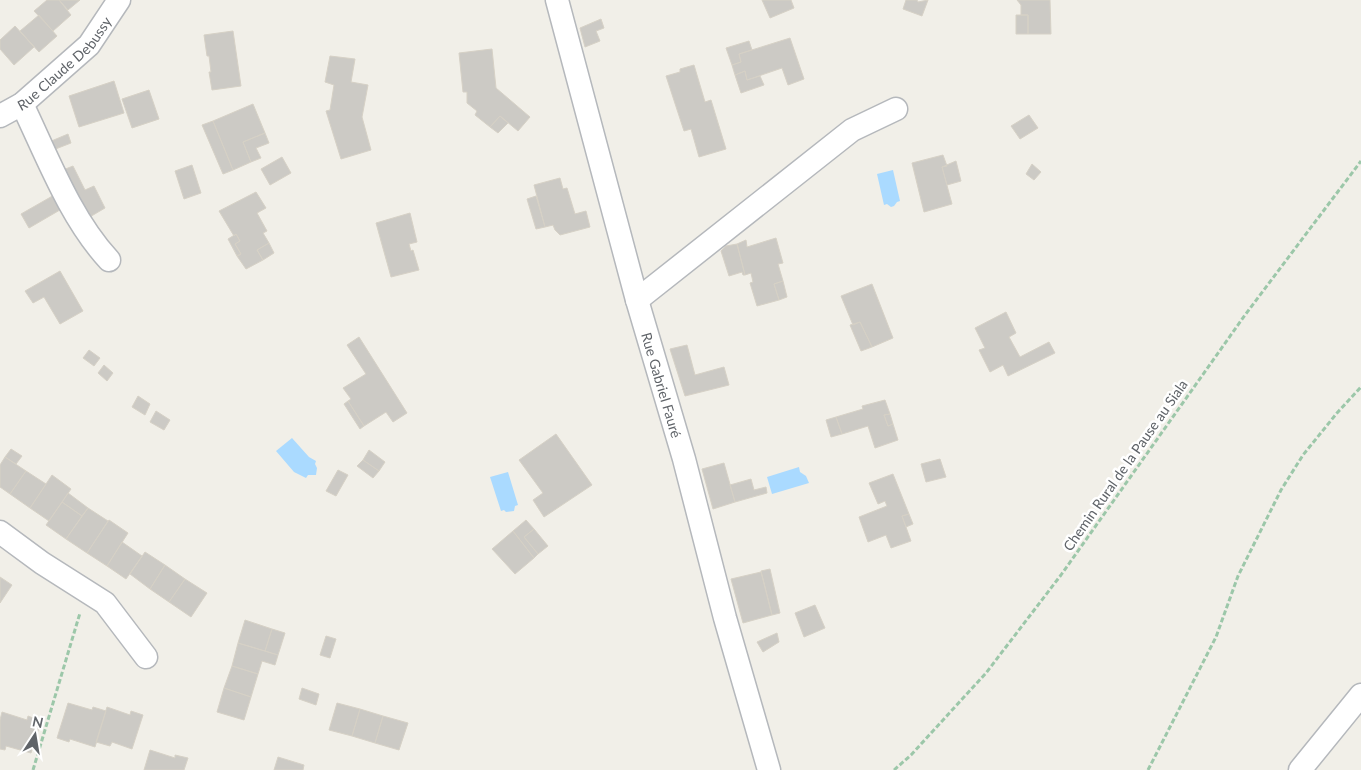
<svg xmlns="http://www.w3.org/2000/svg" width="1361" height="770" viewBox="0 0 1361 770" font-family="Lato,sans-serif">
<rect width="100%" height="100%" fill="#f1efe8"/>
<path fill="#aadaff" d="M 893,170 L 900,201 L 897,202 L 894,206 L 891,207 L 887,204 L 884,205 L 877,174 Z
M 292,438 L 309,457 L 316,461 L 315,464 L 317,468 L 316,475 L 308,475 L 306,478 L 294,472 L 276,451 Z
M 799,467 L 800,472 L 806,476 L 809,483 L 772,494 L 767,477 Z
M 508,472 L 518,505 L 515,506 L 514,511 L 506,512 L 504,510 L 501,511 L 490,477 Z"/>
<path fill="#cccac5" stroke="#d6d1c6" d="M 47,0 L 59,0 L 71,15 L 53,31 L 34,11 Z
M 59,0 L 80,0 L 68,10 Z
M 762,0 L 791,0 L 794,8 L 770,18 Z
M 906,0 L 917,0 L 918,2 L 928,0 L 922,16 L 903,9 Z
M 1017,0 L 1050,0 L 1051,34 L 1028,34 L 1028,15 L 1021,15 L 1021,5 Z
M 39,15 L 57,36 L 39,52 L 20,31 Z
M 1016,15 L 1028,15 L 1028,34 L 1016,34 Z
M 601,19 L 604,28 L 596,31 L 600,41 L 585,47 L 580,28 Z
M 15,26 L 34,47 L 14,65 L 0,49 L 0,40 Z
M 233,31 L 241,86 L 212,90 L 209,72 L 211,72 L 209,56 L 207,56 L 204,35 Z
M 790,38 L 804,79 L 788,85 L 782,68 L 747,80 L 745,71 L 735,75 L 732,65 L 741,62 L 739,54 Z
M 749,41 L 752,50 L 739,54 L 741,62 L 732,65 L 726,48 Z
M 492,49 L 496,88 L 530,117 L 518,131 L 500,116 L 490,127 L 475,115 L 477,111 L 467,103 L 467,92 L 463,92 L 459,53 Z
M 330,56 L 355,59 L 351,82 L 368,85 L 362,117 L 371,150 L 341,159 L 326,111 L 330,110 L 334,85 L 325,82 Z
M 694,65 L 705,102 L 711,100 L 726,149 L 699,157 L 691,129 L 684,131 L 666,76 L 680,72 L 680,69 Z
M 745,71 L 747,80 L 760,76 L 764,85 L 741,93 L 735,75 Z
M 114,81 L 124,113 L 79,127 L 69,96 Z
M 149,90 L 159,119 L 132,128 L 122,99 Z
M 253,104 L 265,133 L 243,142 L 251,162 L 233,170 L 213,121 Z
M 1029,115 L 1038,128 L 1020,139 L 1011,126 Z
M 500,116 L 508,123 L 498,133 L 490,127 Z
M 213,121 L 233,170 L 223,174 L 202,125 Z
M 265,133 L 269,143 L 256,148 L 261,158 L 251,162 L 243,142 Z
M 68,134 L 71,143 L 53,150 L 49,142 Z
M 943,155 L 947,166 L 942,167 L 952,204 L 924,212 L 912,163 Z
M 282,157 L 291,173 L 270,185 L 261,169 Z
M 956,161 L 961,181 L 947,185 L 942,167 Z
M 1032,164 L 1041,172 L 1034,180 L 1026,174 Z
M 192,165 L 201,193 L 184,199 L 175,171 Z
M 73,166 L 85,190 L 94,186 L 105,208 L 88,218 L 63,170 Z
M 560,178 L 563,189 L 567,188 L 575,214 L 586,211 L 590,227 L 560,235 L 555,230 L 553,225 L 545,227 L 534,185 Z
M 256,192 L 266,208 L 257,213 L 267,231 L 263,233 L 269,243 L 257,250 L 263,260 L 246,269 L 237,256 L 241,254 L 235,244 L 240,241 L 236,234 L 234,236 L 219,211 Z
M 56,194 L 65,207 L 29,228 L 21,214 Z
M 536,196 L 545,227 L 536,229 L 527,199 Z
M 410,213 L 417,242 L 409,244 L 411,251 L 413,250 L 419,270 L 391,277 L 376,223 Z
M 236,234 L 240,241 L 235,244 L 241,254 L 237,256 L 228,239 Z
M 776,238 L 783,263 L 778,264 L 783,281 L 774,284 L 779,300 L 757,306 L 750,283 L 753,282 L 751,273 L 745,275 L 737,244 L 746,240 L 747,247 Z
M 269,243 L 274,253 L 263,260 L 257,250 Z
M 737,244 L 745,275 L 743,275 L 742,272 L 729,276 L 721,251 L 726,246 Z
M 60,271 L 83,311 L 60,324 L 44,297 L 33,303 L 25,291 Z
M 783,281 L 787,297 L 779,300 L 774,284 Z
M 872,284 L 893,338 L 872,347 L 860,322 L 853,325 L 841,296 Z
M 1006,312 L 1016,333 L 1009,337 L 1020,357 L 1049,342 L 1055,353 L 1008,376 L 1003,365 L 990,372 L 979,350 L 985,348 L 975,328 Z
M 860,322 L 872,347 L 861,351 L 850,325 Z
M 359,337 L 407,413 L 393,422 L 386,412 L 364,426 L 348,401 L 351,399 L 343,388 L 366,374 L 347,345 Z
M 687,345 L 695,375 L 724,367 L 729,385 L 685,396 L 670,349 Z
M 89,350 L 100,358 L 94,366 L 83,358 Z
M 104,365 L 113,373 L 107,381 L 98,373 Z
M 138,396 L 150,404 L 145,415 L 132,407 Z
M 885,400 L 890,414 L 884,415 L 888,426 L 893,424 L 898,440 L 875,448 L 868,426 L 842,434 L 836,417 L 863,409 L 862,406 Z
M 348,401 L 364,426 L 360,429 L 344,404 Z
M 156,411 L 170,420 L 164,430 L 150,422 Z
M 890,414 L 893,424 L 888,426 L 884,415 Z
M 836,417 L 842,434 L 831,437 L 826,420 Z
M 556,434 L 592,485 L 544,517 L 533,500 L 543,493 L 519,460 Z
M 11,449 L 22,456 L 16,464 L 5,457 Z
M 369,450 L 385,462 L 379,471 L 363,460 Z
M 5,457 L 26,471 L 10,494 L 0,487 L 0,465 Z
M 940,459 L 946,477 L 926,482 L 921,464 Z
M 363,460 L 379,471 L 373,478 L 357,466 Z
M 724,463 L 735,502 L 713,509 L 702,469 Z
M 338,470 L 348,475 L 336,496 L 326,491 Z
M 26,471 L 46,484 L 30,508 L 10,494 Z
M 893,474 L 909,514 L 902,516 L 911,541 L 891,548 L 886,535 L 868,542 L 859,517 L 887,506 L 885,501 L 878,504 L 869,483 Z
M 52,475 L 71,489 L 49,521 L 30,508 Z
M 751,479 L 754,490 L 766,487 L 767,493 L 735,502 L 730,485 Z
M 68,493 L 88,508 L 82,516 L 62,502 Z
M 62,502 L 82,516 L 66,539 L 46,525 Z
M 88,508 L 108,521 L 87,553 L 66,539 Z
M 909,514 L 913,524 L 906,527 L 902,516 Z
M 109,520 L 128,533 L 107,566 L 87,553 Z
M 526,520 L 534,529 L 524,537 L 538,554 L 534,558 L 513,531 Z
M 534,529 L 548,546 L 538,554 L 524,537 Z
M 513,531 L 534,558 L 515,574 L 492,549 Z
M 122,542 L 142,556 L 126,579 L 107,566 Z
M 145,552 L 165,565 L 150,589 L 130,574 Z
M 165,565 L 185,579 L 169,602 L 150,589 Z
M 770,569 L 780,613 L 772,615 L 761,571 Z
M 761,572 L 772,615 L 743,623 L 731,579 Z
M 0,577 L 12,585 L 0,603 Z
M 185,579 L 207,593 L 191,617 L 169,602 Z
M 815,605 L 825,628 L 804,637 L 795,613 Z
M 245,620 L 272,629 L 265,651 L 238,643 Z
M 272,629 L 285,633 L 278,655 L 265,651 Z
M 777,633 L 779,642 L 763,652 L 757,642 Z
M 326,636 L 336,639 L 330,658 L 320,655 Z
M 238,643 L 278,655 L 275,665 L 262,661 L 258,674 L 232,666 Z
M 232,666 L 258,674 L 251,697 L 224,688 Z
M 224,688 L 251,697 L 244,720 L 217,712 Z
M 302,688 L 319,694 L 316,705 L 299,699 Z
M 68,703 L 92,710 L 93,707 L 106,711 L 95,747 L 70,739 L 69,742 L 57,738 Z
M 337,703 L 360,709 L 352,736 L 329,730 Z
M 107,707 L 130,715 L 131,711 L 143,715 L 132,749 L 112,742 L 110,746 L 96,742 Z
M 360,709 L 383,716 L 375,743 L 352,736 Z
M 2,712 L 27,720 L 28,716 L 41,721 L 31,753 L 6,746 L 5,750 L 0,749 L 0,720 Z
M 383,716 L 408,723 L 399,750 L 375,743 Z
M 150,750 L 175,758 L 175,755 L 188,758 L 184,770 L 144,770 Z
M 278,757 L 304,765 L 303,770 L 274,770 Z"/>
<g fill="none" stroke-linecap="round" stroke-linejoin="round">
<defs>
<g id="minor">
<path id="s1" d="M 557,0 L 637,300 L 684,459 L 725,618 L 769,770"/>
<path d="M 22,104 C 47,156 70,218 109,260"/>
<path id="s2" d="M 0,116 L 22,104 L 89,45 L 119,0"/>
<path d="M 637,300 L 852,130 L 896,109"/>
<path d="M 0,532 L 42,563 L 105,603 L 146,657"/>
<path d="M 1300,770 L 1361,695"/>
</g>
</defs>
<use href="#minor" stroke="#b5b8bc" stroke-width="25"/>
<path stroke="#9cc7a9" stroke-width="3" stroke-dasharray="5 2.5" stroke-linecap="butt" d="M 33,770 L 80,613
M 894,770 L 911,755 L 986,673 L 1061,575 L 1245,315 L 1361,161
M 1148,770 L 1216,637 L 1238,576 L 1281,490 L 1303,455 L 1337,413 L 1361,387"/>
<use href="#minor" stroke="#fff" stroke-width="22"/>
</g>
<g text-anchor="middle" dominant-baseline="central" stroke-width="5" stroke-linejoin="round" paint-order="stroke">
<g font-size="14" fill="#5f6368" stroke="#fff">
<text stroke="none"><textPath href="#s2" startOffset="84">Rue Claude Debussy</textPath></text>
<text stroke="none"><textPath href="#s1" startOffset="399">Rue Gabriel Fauré</textPath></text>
<text transform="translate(1125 465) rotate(-55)">Chemin Rural de la Pause au Siala</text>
</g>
</g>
<g transform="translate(35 735) rotate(12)" stroke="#ffffff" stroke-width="4" paint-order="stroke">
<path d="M0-4L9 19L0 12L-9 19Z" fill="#5f6368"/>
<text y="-8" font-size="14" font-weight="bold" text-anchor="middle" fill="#5f6368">N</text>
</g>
</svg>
